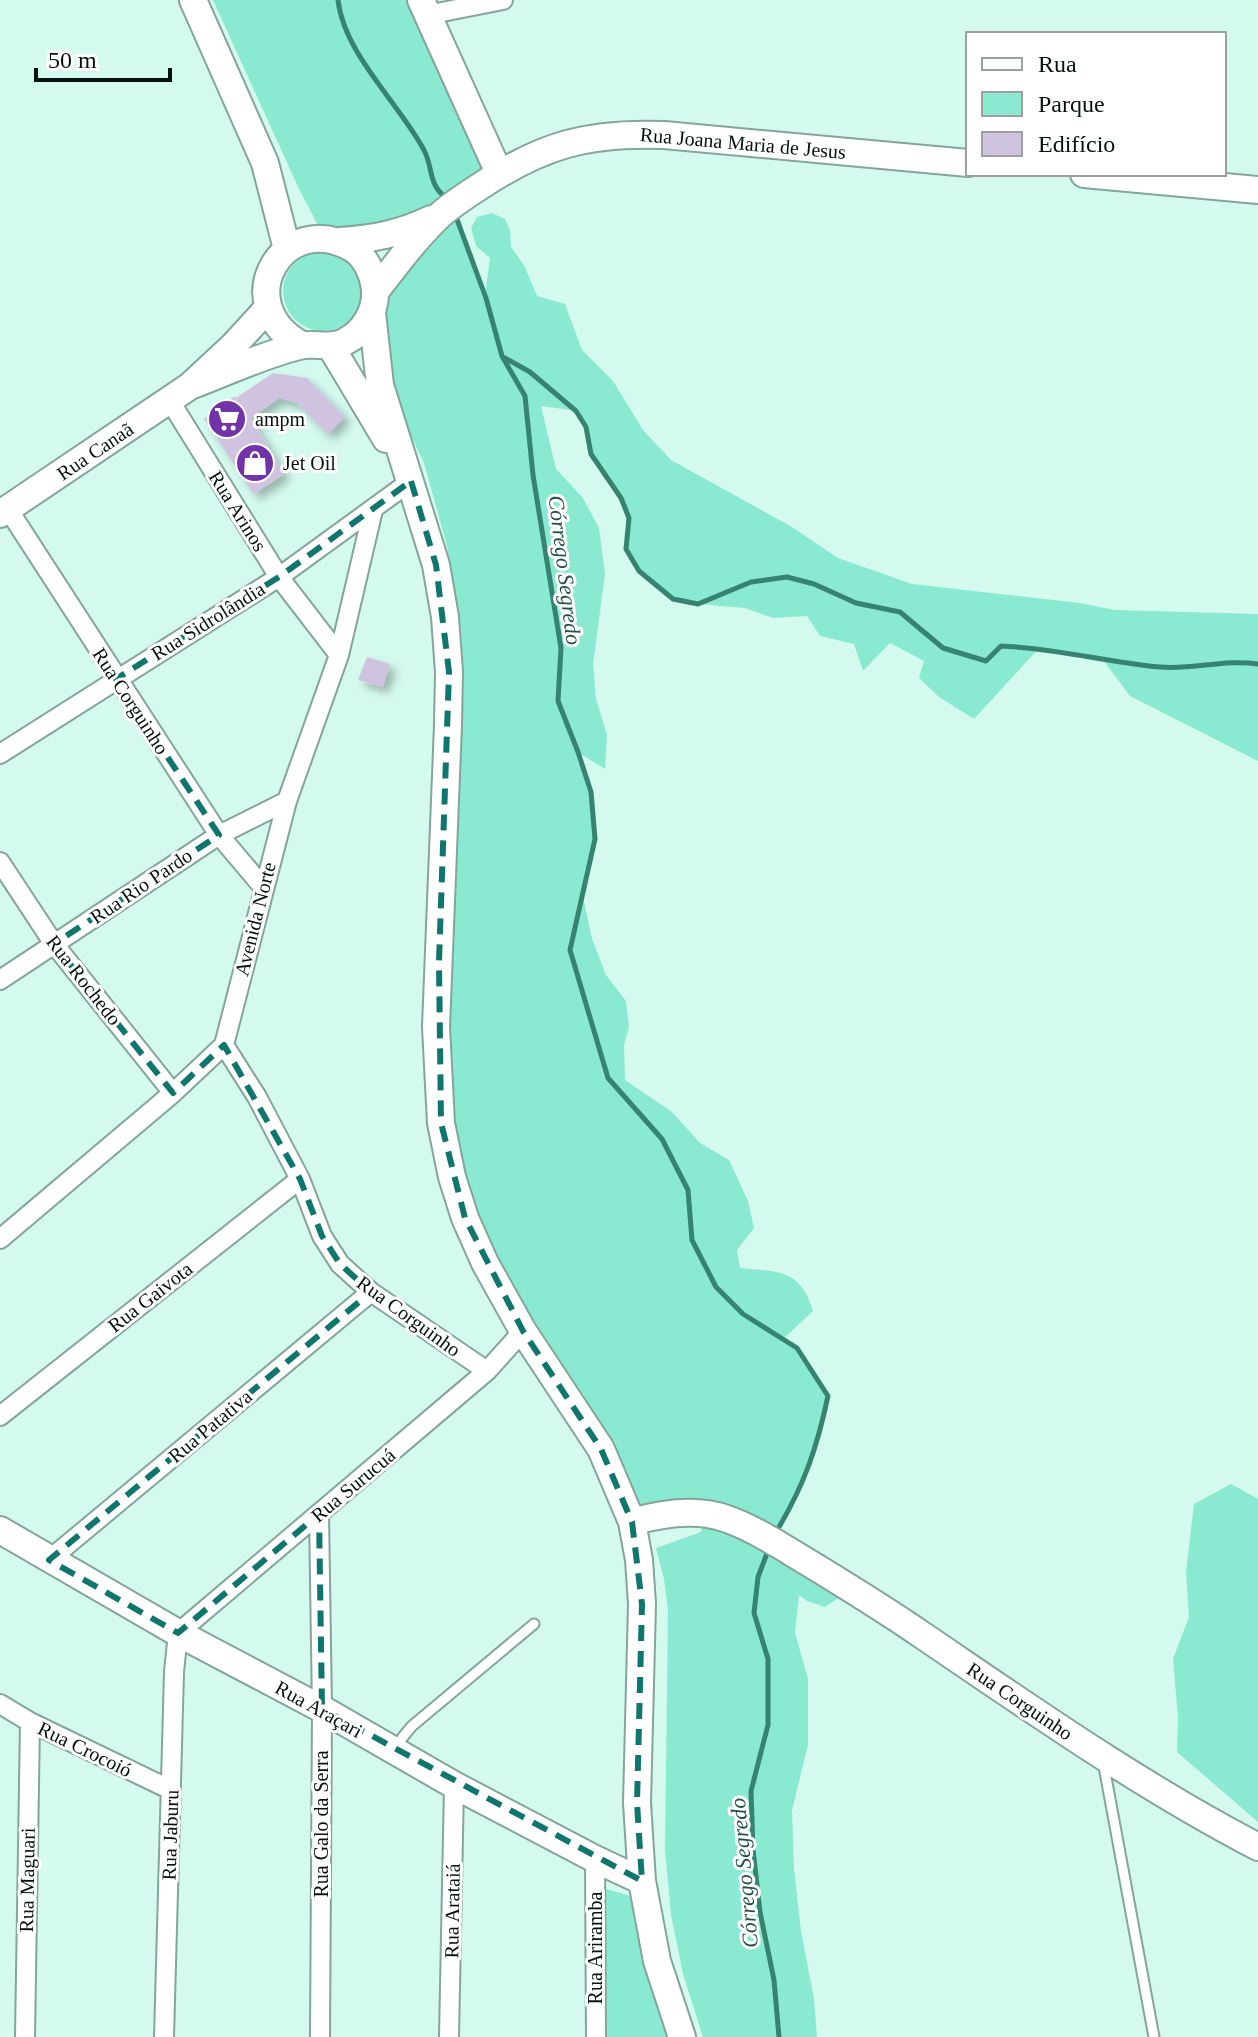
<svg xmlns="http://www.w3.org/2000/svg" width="1258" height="2037" viewBox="0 0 1258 2037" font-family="'Times New Roman',serif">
<defs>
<filter id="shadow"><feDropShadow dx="6" dy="6" stdDeviation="4" flood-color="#0004"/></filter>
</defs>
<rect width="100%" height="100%" fill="#d4f9ee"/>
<path fill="#89ead1" d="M 213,0 L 410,0 L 484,176 L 447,199 L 366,235 L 320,229 L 299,189 Z
M 452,210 L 485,296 L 490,258 L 476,246 L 471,228 L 477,217 L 492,213 L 505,219 L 510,230 L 511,247 L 524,265 L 537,296 L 565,304 L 582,350 L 613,381 L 643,430 L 671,460 L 792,527 L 838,558 L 912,584 L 1080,603 L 1115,610 L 1258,614 L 1258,761 L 1130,696 L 1103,660 L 1040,647 L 974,719 L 939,697 L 919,678 L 924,661 L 890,643 L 863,671 L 854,644 L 820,636 L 807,616 L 773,618 L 745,608 L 698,604 L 673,599 L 639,571 L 626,549 L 629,518 L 621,498 L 591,454 L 586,427 L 577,411 L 541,406 L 556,469 L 583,498 L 599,528 L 605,574 L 593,664 L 596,699 L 607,735 L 605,769 L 579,753 L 591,792 L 595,839 L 582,892 L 592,939 L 606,975 L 626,1001 L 629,1027 L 624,1045 L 625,1080 L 672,1112 L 700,1143 L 729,1160 L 748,1201 L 754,1228 L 737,1250 L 740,1268 C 778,1272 800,1268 813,1311 L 783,1339 L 797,1348 L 828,1396 C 817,1447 800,1492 775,1538 L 847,1592 L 825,1607 L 807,1601 L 799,1595 L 795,1633 L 808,1679 L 808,1745 L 792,1810 L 794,1869 L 801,1931 L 814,1999 L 817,2037 L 703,2037 L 683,1974 L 671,1915 L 665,1850 L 668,1610 L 664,1579 L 656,1548 L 701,1532 L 705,1512 L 642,1516 L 568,1383 L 500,1268 L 462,1175 L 455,1135 L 449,1076 L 454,870 L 464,676 L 460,620 L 447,546 L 424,463 L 388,388 L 383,323 L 387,299 L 397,278 Z
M283 291a40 40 0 1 1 80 0a40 40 0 1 1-80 0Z
M 1231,1484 L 1258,1499 L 1258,1822 L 1177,1752 L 1178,1718 L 1173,1659 L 1189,1617 L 1186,1572 L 1194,1504 Z
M 596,1886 L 630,1896 L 642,1955 L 671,2037 L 602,2037 Z"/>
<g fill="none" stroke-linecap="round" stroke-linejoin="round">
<path stroke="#368371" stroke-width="5" d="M 338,0 C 344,54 399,103 424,150 C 434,170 427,183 447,199
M 455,214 L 486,298 L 502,356 L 525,396 L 533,475 L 561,648 L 558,701 L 578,752 L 591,792 L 595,839 L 570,950 L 608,1078 L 662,1139 L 688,1190 L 692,1240 L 716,1287 L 743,1314 L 797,1348 L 828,1396 C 817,1448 804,1486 776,1532
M 505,358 L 530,372 L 576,411 L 586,427 L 591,454 L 621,498 L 629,518 L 626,549 L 639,571 L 673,599 L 698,604 L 751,582 L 787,577 L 814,584 L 856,603 L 900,612 L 943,648 L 986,661 L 1001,646 C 1055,648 1106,662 1160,667 C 1193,670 1225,659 1258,664
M 769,1548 L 758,1577 L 754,1613 L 768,1659 L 768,1725 L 751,1791 L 753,1849 L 760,1912 L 774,1980 L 779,2037"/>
</g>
<path fill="#cfc3df" filter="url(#shadow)" d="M 273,373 L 307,378 L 345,417 L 328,434 L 297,403 L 279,398 L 251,418 L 284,474 L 254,494 L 204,419 L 235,396 L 236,398 Z
M 367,657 L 390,664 L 383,687 L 358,680 Z"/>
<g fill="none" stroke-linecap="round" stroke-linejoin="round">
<defs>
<path id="lane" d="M 396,1751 L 402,1738 L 412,1726 L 534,1624
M 1103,1761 L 1154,2037"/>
<path id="street" d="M 427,15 L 503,0
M 170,401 L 279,577 L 339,655
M 8,509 L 219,835 L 263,887
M 0,754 L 279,577 L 411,481
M 0,862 L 54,944 L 173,1093
M 0,980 L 219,835 L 287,801
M 224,1045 L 257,1097 L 300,1179 L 322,1236 L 340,1264 L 371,1292 L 487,1371
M 0,1239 L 173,1093 L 224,1045 L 287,801 L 339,655 L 373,510
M 0,1416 L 300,1179
M 319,1514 L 322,1709 L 320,2037
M 49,1560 L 371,1292
M 0,1704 L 30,1722 L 171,1790
M 595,1859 L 596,2037
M 25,2037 L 30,1722
M 164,2037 L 174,1672 L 178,1633 L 487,1371 L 523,1331
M 449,2037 L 454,1785"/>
<path id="secondary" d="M 193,0 L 265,163 L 287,249
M 421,0 L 499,173
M 1084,174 L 1258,190
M 339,241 C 372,239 400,234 431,219
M 375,292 C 395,266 415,239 439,216 C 451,205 465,196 479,187 C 542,145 588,132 664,135 L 968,163
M 372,313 L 380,385 L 436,565 L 445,617 L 449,672 L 448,725 L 436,1027 L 441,1123 L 452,1177 L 465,1218 L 485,1263 L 523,1331 L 601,1449 L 632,1522 L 639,1560 L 642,1604 L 637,1803 L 642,1881 L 657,1961 L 682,2037
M 331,347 L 386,439
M 190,386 C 225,373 262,355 299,346 C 316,342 330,350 346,341 C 364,332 376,311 375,291 C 374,276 366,257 353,249 C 283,207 227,305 302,345
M 0,514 L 190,386 L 234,345 L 267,309
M 632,1522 C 663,1513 697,1508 727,1519 C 748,1526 768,1538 786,1549 C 834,1578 879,1605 925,1637 C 1034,1711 1141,1786 1258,1847
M 0,1530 L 178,1633 L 322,1709 L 454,1785 L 595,1859 L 642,1881"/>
</defs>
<use href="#lane" stroke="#83a59b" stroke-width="13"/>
<use href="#street" stroke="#83a59b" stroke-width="22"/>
<use href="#secondary" stroke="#83a59b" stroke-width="30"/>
<use href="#lane" stroke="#fff" stroke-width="9"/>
<use href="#street" stroke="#fff" stroke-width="18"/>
<use href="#secondary" stroke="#fff" stroke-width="26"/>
</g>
<path fill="none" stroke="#0f766e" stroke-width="6" stroke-dasharray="16 10" stroke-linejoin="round" d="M 411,481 L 436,565 L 449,672 L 439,962 L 441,1123 L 465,1218 L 523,1331 L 601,1449 L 632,1522 L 642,1604 L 637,1803 L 642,1881 L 322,1709 L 319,1514 L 178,1633 L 49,1560 L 371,1292 L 340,1264 L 322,1236 L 300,1179 L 224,1045 L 173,1093 L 54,944 L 219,835 L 116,679 L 279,577 Z"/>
<defs>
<symbol id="supermarket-disc" viewBox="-11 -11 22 22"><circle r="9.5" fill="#7233a8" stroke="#fff"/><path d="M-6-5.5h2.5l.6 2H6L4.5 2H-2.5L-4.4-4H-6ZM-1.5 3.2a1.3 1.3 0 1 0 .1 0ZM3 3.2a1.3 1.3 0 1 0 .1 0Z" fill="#fff"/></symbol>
<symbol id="shop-disc" viewBox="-11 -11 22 22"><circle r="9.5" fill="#7233a8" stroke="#fff"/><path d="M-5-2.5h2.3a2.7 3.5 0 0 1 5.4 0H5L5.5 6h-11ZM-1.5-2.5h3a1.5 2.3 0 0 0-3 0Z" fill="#fff"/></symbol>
</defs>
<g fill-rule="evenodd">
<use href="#supermarket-disc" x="205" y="397" width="44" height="44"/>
<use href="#shop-disc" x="233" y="441" width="44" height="44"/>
</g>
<g text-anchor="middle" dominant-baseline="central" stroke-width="6" stroke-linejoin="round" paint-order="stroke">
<g font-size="20" fill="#05120e" stroke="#fff">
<text transform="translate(743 143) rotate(5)">Rua Joana Maria de Jesus</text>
<text transform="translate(95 451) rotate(-34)">Rua Canaã</text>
<text transform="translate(238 511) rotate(58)">Rua Arinos</text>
<text transform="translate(208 621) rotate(-32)">Rua Sidrolândia</text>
<text transform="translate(131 701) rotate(57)">Rua Corguinho</text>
<text transform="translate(141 886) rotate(-34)">Rua Rio Pardo</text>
<text transform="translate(255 919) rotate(-76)">Avenida Norte</text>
<text transform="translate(84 980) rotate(52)">Rua Rochedo</text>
<text transform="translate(150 1297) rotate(-38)">Rua Gaivota</text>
<text transform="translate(409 1316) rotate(36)">Rua Corguinho</text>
<text transform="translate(210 1426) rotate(-40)">Rua Patativa</text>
<text transform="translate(353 1485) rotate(-40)">Rua Surucuá</text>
<text transform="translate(1020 1701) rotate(34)">Rua Corguinho</text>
<text transform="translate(319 1709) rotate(29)">Rua Araçari</text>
<text transform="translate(85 1749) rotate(26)">Rua Crocoió</text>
<text transform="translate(321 1824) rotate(-90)">Rua Galo da Serra</text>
<text transform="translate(170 1835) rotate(-88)">Rua Jaburu</text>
<text transform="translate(27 1880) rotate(-89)">Rua Maguari</text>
<text transform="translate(452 1911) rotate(-89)">Rua Arataiá</text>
<text transform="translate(595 1948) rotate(-90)">Rua Ariramba</text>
</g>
<g font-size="20" fill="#05120e" stroke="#fff" text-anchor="start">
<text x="255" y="419">ampm</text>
<text x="283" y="463">Jet Oil</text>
</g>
<g font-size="22" font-style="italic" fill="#245146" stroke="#fff">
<text transform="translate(565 570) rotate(83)">Córrego Segredo</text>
<text transform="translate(744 1873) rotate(-95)">Córrego Segredo</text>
</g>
</g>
<rect x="966" y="32" width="260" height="144" fill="#ffffff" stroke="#9ba09f" stroke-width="2"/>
<rect x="982" y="58" width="40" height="12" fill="#ffffff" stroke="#9ba09f" stroke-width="2"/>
<text x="1038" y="72" font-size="24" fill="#05120e">Rua</text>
<rect x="982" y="92" width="40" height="24" fill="#89ead1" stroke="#9ba09f" stroke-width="2"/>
<text x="1038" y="112" font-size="24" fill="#05120e">Parque</text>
<rect x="982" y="132" width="40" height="24" fill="#cfc3df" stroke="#9ba09f" stroke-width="2"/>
<text x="1038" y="152" font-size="24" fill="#05120e">Edifício</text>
<path d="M36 68v12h134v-12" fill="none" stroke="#05120e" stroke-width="4"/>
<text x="48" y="68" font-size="24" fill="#05120e" stroke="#ffffff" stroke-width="6" paint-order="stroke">50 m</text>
</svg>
